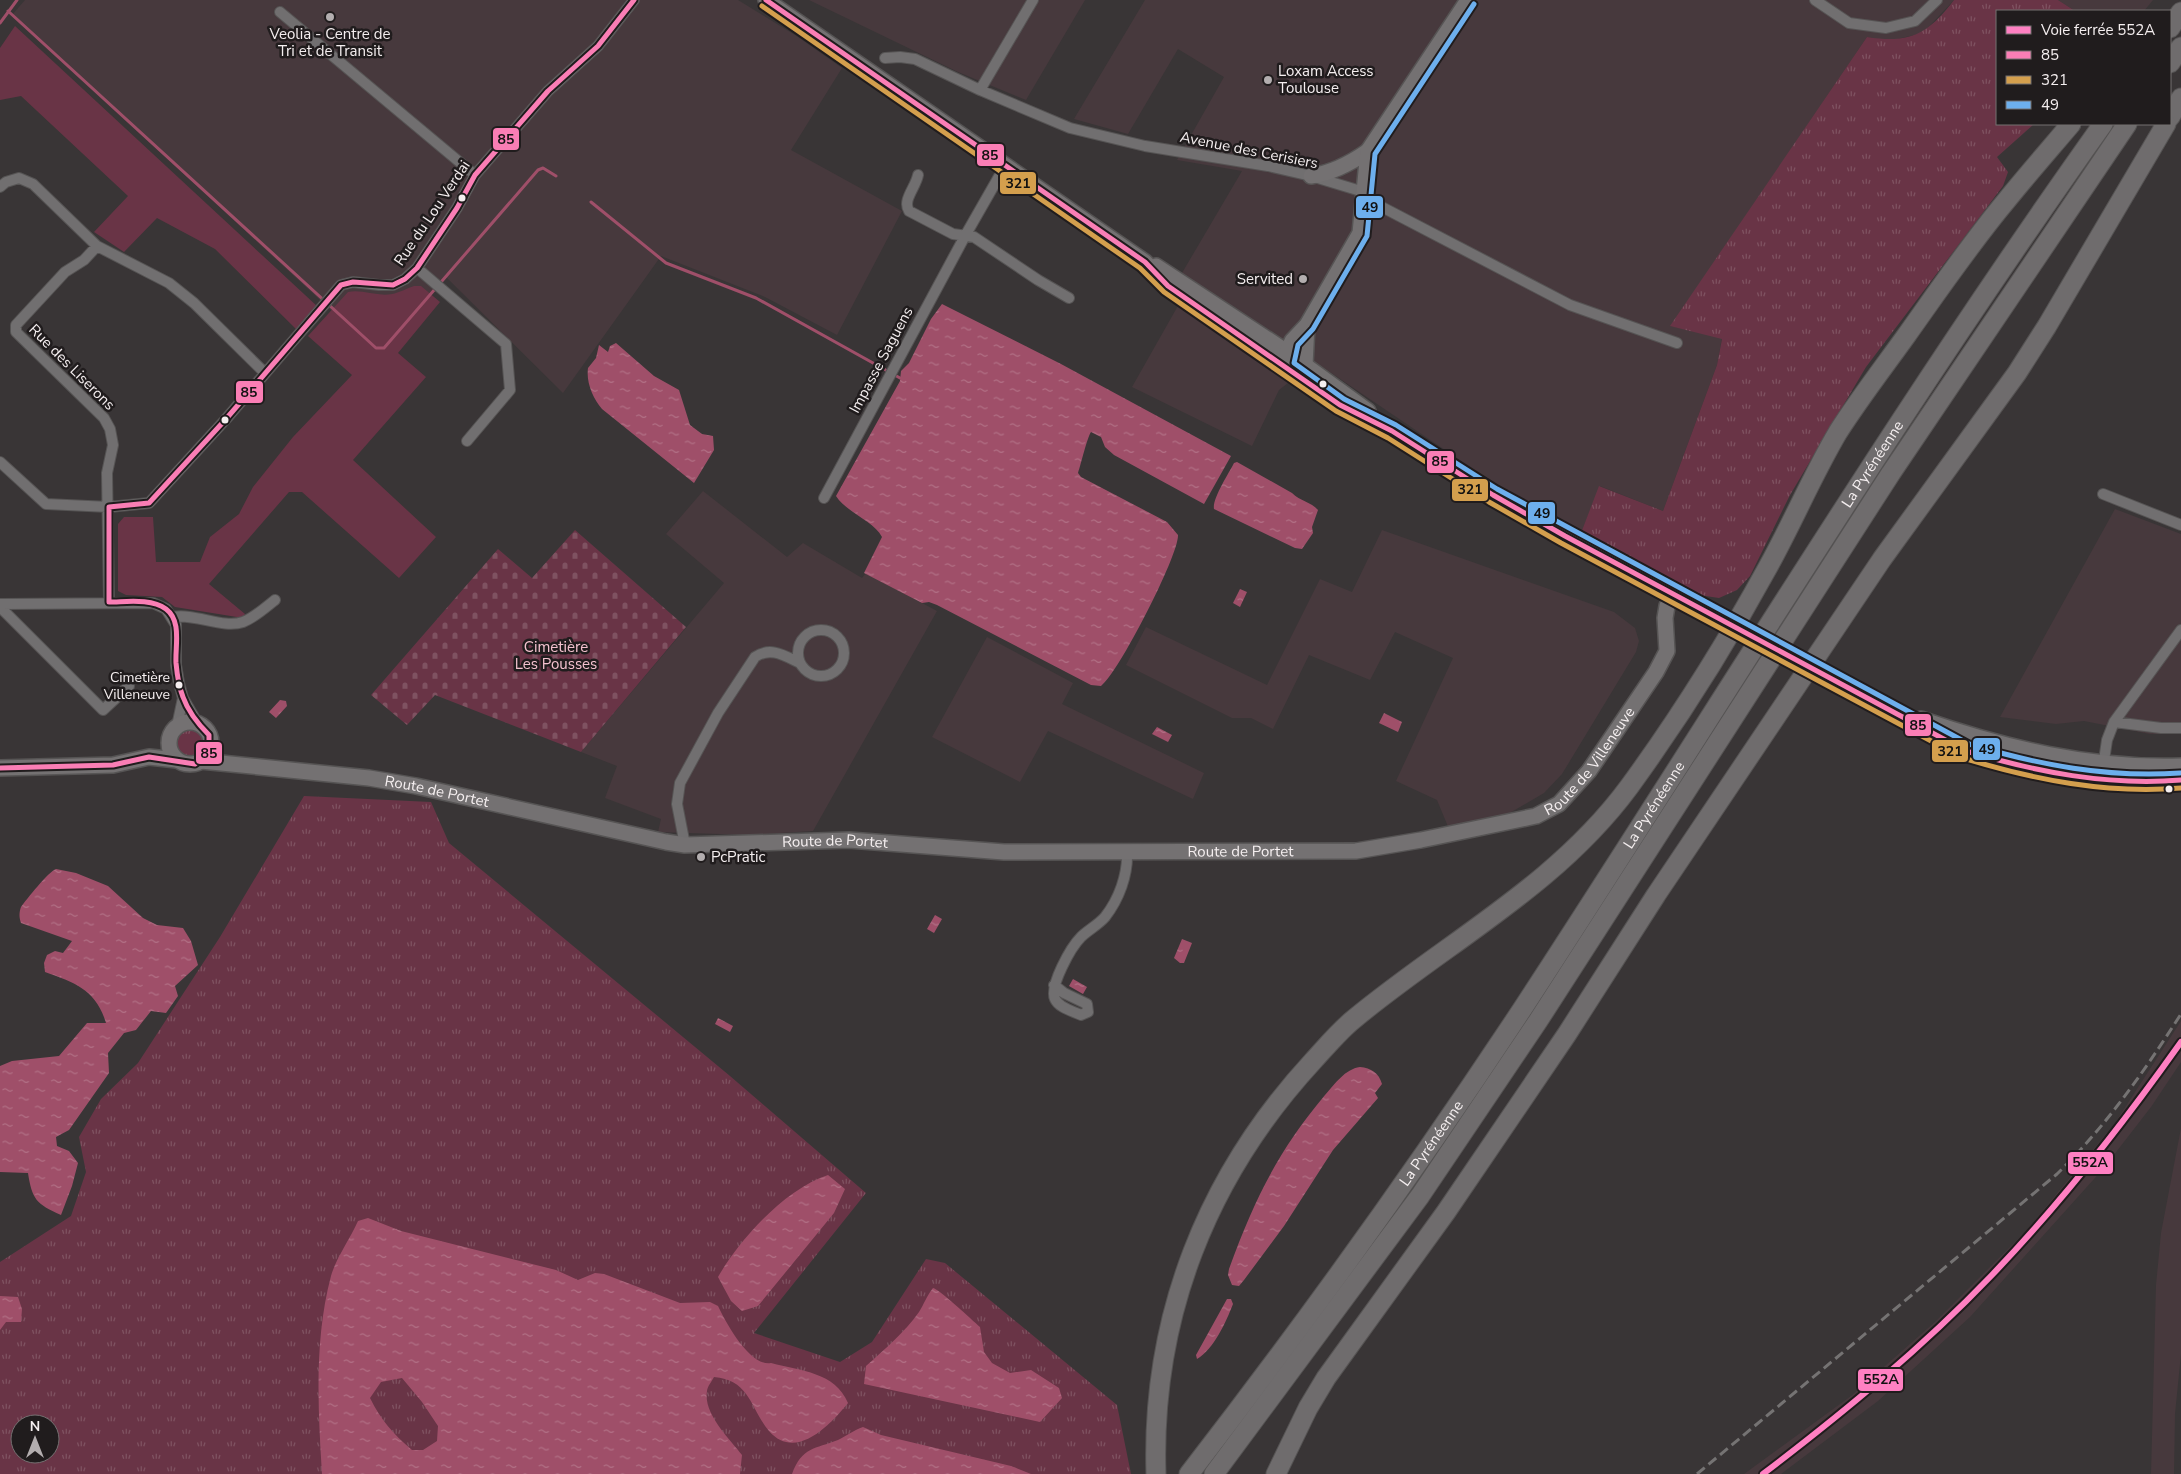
<svg xmlns="http://www.w3.org/2000/svg" width="2181" height="1474" viewBox="0 0 2181 1474" font-family="'Nunito Sans',sans-serif">
<defs>
<pattern id="grass-tufts" width="24" height="20" patternUnits="userSpaceOnUse" patternTransform="scale(1.25)"><rect width="24" height="20" fill="#693446"/><path d="M3 7l-1-3M5 7V3M7 7l1-3M15 17l-1-3M17 17v-4M19 17l1-3" fill="none" stroke="#7f5261"/></pattern>
<pattern id="cemetery-stones" width="16" height="16" patternUnits="userSpaceOnUse" patternTransform="scale(1.25)"><rect width="16" height="16" fill="#693446"/><path d="M2 7V4a2 2 0 0 1 4 0v3zM10 15v-3a2 2 0 0 1 4 0v3z" fill="#7f5261"/></pattern>
<pattern id="water-ripples" width="26" height="14" patternUnits="userSpaceOnUse" patternTransform="scale(1.25)"><rect width="26" height="14" fill="#9f4f69"/><path d="M2 4q2-2 4 0t4 0M15 11q2-2 4 0t4 0" fill="none" stroke="#b27186"/></pattern>
</defs>
<rect width="100%" height="100%" fill="#393536"/>
<path fill="#47393d" d="M 25,0 L 738,0 L 798,37 L 842,68 L 791,150 L 902,211 L 837,335 L 765,297 L 661,256 L 563,393 L 446,277 L 375,351 L 12,15 Z
M 809,0 L 1085,0 L 1026,100 L 958,72 Z
M 1145,0 L 1954,0 L 1923,33 L 1889,41 L 1867,37 L 1671,326 L 1722,338 L 1717,365 L 1663,511 L 1600,486 L 1581,533 L 1485,477 L 1315,362 L 1279,390 L 1252,446 L 1132,387 L 1179,304 L 1182,273 L 1242,171 L 1177,160 L 1224,77 L 1178,49 L 1128,134 L 1074,119 Z
M 2058,0 L 2153,0 L 2144,11 L 2075,11 Z
M 703,491 L 787,557 L 803,543 L 862,578 L 866,573 L 937,611 L 813,831 L 750,835 L 658,832 L 661,819 L 605,798 L 617,766 L 581,752 L 724,583 L 666,534 Z
M 2115,509 L 2181,534 L 2181,734 L 2150,734 L 2084,721 L 2056,724 L 2000,717 Z
M 1382,530 L 1614,612 L 1635,628 L 1639,641 L 1636,652 L 1562,774 L 1544,793 L 1508,814 L 1449,829 L 1437,800 L 1396,781 L 1453,658 L 1395,632 L 1370,680 L 1309,655 L 1273,729 L 1251,718 L 1232,718 L 1126,665 L 1146,627 L 1267,685 L 1320,579 L 1352,592 Z
M 987,637 L 1073,683 L 1062,704 L 1204,773 L 1193,799 L 1048,731 L 1020,782 L 932,737 Z
M 2181,1021 L 2181,1062 L 2151,1107 L 2103,1169 L 1970,1317 L 1878,1401 L 1781,1474 L 1744,1474 L 1851,1396 L 1936,1321 L 2026,1231 L 2115,1123 Z
M 2181,1128 L 2181,1354 L 2175,1414 L 2174,1474 L 2151,1474 L 2156,1285 L 2161,1233 Z"/>
<path fill="url(#grass-tufts)" fill-rule="evenodd" d="M 1954,0 L 2058,0 L 2075,11 L 1997,11 L 1997,124 L 2034,124 L 1997,157 L 2008,172 L 2003,186 L 1866,367 L 1790,495 L 1750,576 L 1737,590 L 1719,598 L 1692,594 L 1581,533 L 1599,486 L 1663,511 L 1717,365 L 1722,339 L 1670,326 L 1867,37 C 1910,44 1928,34 1954,0 Z
M173 744a16 16 0 1 1 32 0a16 16 0 1 1-32 0Z
M 304,796 L 431,802 L 449,843 L 730,1076 L 866,1193 L 754,1333 L 840,1362 L 872,1342 L 926,1259 L 945,1263 L 1117,1405 L 1131,1474 L 0,1474 L 0,1262 L 71,1216 L 86,1172 L 79,1137 L 101,1099 L 138,1063 L 220,937 ZM 20,1424 L 50,1424 L 50,1454 L 20,1454 Z"/>
<path fill="url(#cemetery-stones)" d="M 575,530 L 686,627 L 581,752 L 435,695 L 407,725 L 371,695 L 498,549 L 532,578 Z"/>
<path fill="#693446" d="M 15,26 L 318,307 L 297,330 L 215,249 L 157,218 L 124,252 L 94,232 L 128,196 L 21,96 L 0,100 L 0,48 Z
M 414,286 L 421,286 L 440,302 L 398,353 L 426,377 L 353,460 L 436,537 L 399,578 L 302,492 L 289,492 L 209,584 L 245,614 L 243,618 L 175,607 L 162,597 L 126,595 L 118,591 L 118,524 L 124,517 L 153,517 L 156,562 L 200,562 L 210,537 L 239,514 L 253,487 L 293,437 L 352,375 L 308,336 L 348,292 C 363,289 377,297 392,294 C 399,293 407,288 414,286 Z"/>
<path fill="url(#water-ripples)" fill-rule="evenodd" d="M 942,304 L 1061,364 L 1231,456 L 1204,504 L 1114,455 L 1105,447 L 1101,437 L 1091,432 C 1087,438 1081,464 1078,473 L 1081,477 L 1167,522 L 1178,535 C 1179,555 1118,674 1101,686 L 1091,685 L 937,605 L 929,602 L 922,603 L 864,573 L 882,537 C 874,521 847,513 836,496 L 900,381 L 901,371 L 909,363 L 931,319 Z
M 616,343 L 654,376 L 679,390 L 690,425 L 702,434 L 713,436 L 714,450 L 694,483 L 602,409 C 593,398 586,383 588,368 L 596,358 L 599,345 L 608,352 L 610,346 Z
M 1237,462 L 1292,493 C 1300,501 1311,502 1318,510 L 1312,527 L 1313,533 L 1302,549 L 1295,548 L 1214,509 C 1212,499 1229,473 1234,463 Z
M 1240,589 L 1247,592 L 1240,607 L 1233,603 Z
M 280,700 L 286,701 L 287,706 L 276,718 L 269,712 Z
M 1384,713 L 1402,722 L 1398,732 L 1379,723 Z
M 1157,727 L 1172,735 L 1168,742 L 1152,734 Z
M 56,869 L 76,873 L 108,886 L 143,918 L 157,925 L 183,928 L 191,941 L 198,965 L 175,986 L 178,996 L 166,1013 L 151,1011 L 136,1030 L 124,1033 L 108,1053 L 109,1073 L 69,1130 L 56,1137 L 57,1146 L 69,1151 L 78,1163 L 72,1186 L 61,1215 C 36,1204 32,1199 28,1173 L 0,1172 L 0,1066 L 12,1061 L 59,1056 L 87,1023 L 106,1023 C 96,990 76,983 45,972 L 44,963 L 47,955 L 55,951 L 63,953 L 72,941 L 21,923 C 19,918 19,912 21,907 C 26,900 49,871 56,869 Z
M 935,915 L 942,919 L 934,933 L 927,929 Z
M 1182,939 L 1192,943 L 1184,963 L 1180,963 L 1174,958 Z
M 1073,979 L 1087,987 L 1083,994 L 1069,986 Z
M 718,1018 L 733,1026 L 730,1032 L 715,1024 Z
M 1360,1067 C 1371,1068 1379,1073 1382,1084 L 1375,1093 L 1378,1098 L 1333,1150 L 1284,1226 L 1244,1280 L 1239,1286 L 1232,1285 L 1228,1275 L 1229,1269 C 1254,1200 1278,1151 1325,1095 C 1335,1084 1345,1069 1360,1067 Z
M 828,1175 L 845,1189 L 834,1213 L 758,1306 L 742,1311 L 731,1301 L 718,1277 C 740,1239 785,1189 828,1175 Z
M 368,1218 L 401,1231 L 556,1270 L 578,1280 L 595,1273 L 604,1274 L 680,1303 L 710,1302 L 718,1306 C 726,1323 750,1367 771,1363 C 801,1371 835,1372 848,1403 C 831,1424 796,1462 769,1431 C 750,1408 750,1380 714,1377 C 712,1381 707,1387 707,1391 C 703,1414 730,1439 742,1455 L 740,1474 L 322,1474 C 318,1409 314,1340 331,1276 C 336,1258 350,1239 358,1221 ZM 402,1378 L 422,1402 L 438,1426 L 437,1441 L 423,1450 L 412,1450 C 393,1434 381,1420 370,1398 L 381,1382 Z
M 933,1288 C 939,1289 972,1320 980,1327 L 984,1352 L 992,1363 L 1010,1373 L 1031,1370 L 1059,1388 L 1062,1398 L 1040,1422 L 864,1384 L 866,1366 C 885,1349 904,1333 919,1312 C 924,1304 926,1297 933,1288 Z
M 0,1296 L 18,1297 L 22,1309 L 21,1322 L 6,1322 L 0,1330 Z
M 1227,1299 L 1231,1299 L 1233,1304 C 1226,1322 1214,1349 1197,1359 L 1196,1355 Z
M 863,1427 L 881,1435 L 1011,1466 L 1031,1474 L 792,1474 C 802,1447 815,1449 838,1440 C 846,1436 854,1430 863,1427 Z"/>
<g fill="none" stroke-linecap="round" stroke-linejoin="round">
<path stroke="#9f4f69" stroke-width="3" d="M 8,11 L 376,348 L 384,348 L 538,170 L 543,168 L 556,176
M 0,23 L 17,0
M 591,202 L 666,263 L 756,298 L 900,378"/>
<defs>
<path id="street" d="M 1815,0 L 1849,23 L 1886,28 L 1915,21 L 1937,0
M 280,12 L 475,175
M 885,58 L 900,57 L 915,59 L 980,90 L 1070,128 L 1145,146 L 1268,166 L 1311,176 L 1364,192 L 1380,206 L 1570,305 L 1677,343
M 980,90 L 1033,0
M 918,175 C 916,187 902,200 909,211 L 953,234 L 974,237 L 1038,280 L 1069,298
M 0,187 L 6,182 L 19,178 L 33,184 L 97,246 L 169,283 L 194,303 L 265,373
M 97,246 L 84,260 L 65,272 L 16,325 L 16,332 L 104,418 L 110,429 L 113,445 L 107,473 L 109,602
M 417,268 L 506,344 L 510,390 L 467,441
M 0,462 L 46,504 L 109,507 L 149,503 L 226,419 L 341,285 L 353,282 L 379,285 L 393,285 L 405,279 L 417,268 L 457,208 L 475,175 L 548,91 L 598,46 L 634,0
M 2103,494 L 2181,525
M 824,498 L 965,236 L 1005,166
M 0,604 L 153,603 L 166,609 L 176,625 L 176,665 L 179,683 L 183,698 L 198,724
M 0,607 L 103,710 L 129,686
M 173,617 C 195,613 223,629 243,622 C 254,618 266,607 275,600
M798 653a23 23 0 1 1 46 0a23 23 0 1 1-46 0Z
M 2114,722 L 2161,728 L 2181,728
M 177,726 L 183,698
M 2101,781 L 2107,740 L 2114,722 L 2181,630
M 685,845 L 677,804 L 680,783 L 718,713 L 755,657 C 771,646 785,656 800,663
M 1054,985 L 1064,993 L 1087,1004 L 1088,1012 L 1081,1015 C 1073,1011 1059,1008 1055,999 C 1049,986 1071,947 1081,937 C 1088,930 1098,925 1105,917 C 1119,899 1128,875 1127,852"/>
<g id="secondary">
<path d="M 766,0 L 1145,262 L 1168,286 L 1340,405 L 1392,431 L 1493,495 L 1691,603"/>
<path d="M 1311,176 C 1332,173 1351,163 1368,151"/>
<path d="M 1156,266 L 1287,352 L 1368,411"/>
<path d="M 1305,365 L 1307,325"/>
<path d="M 1286,367 L 1287,352 L 1292,341 L 1307,325 L 1360,233 L 1368,151 L 1468,0"/>
<path d="M 1853,690 C 1891,710 1927,736 1967,751 C 2029,774 2116,788 2181,780"/>
<path d="M 1921,719 C 2005,748 2092,769 2181,766"/>
<circle cx="190" cy="743" r="21"/>
<path id="s1" d="M 201,761 L 369,778 L 416,786 L 666,842 L 685,845 L 849,840 L 1004,852 L 1356,851 L 1421,840 L 1536,816 L 1559,804 L 1589,771 L 1656,672 L 1667,651 L 1665,618 L 1667,606 L 1673,593"/>
<path d="M 0,768 L 113,765 L 149,757 L 177,760"/>
</g>
<g id="highway">
<path d="M 2170,28 L 2181,12"/>
<path d="M 2170,63 L 2181,47"/>
<path d="M 2170,117 L 2181,98"/>
<path d="M 1156,1474 C 1151,1317 1207,1176 1313,1061 C 1326,1047 1339,1031 1354,1019 C 1447,942 1556,886 1629,787 C 1680,717 1727,642 1768,567 C 1793,522 1812,476 1838,432 C 1859,399 1883,368 1906,336 C 1938,291 1970,244 2006,201 C 2027,175 2049,150 2071,124"/>
<path id="s2" d="M 1189,1474 C 1306,1323 1418,1167 1523,1008 C 1716,713 1898,411 2103,124"/>
<path d="M 1214,1474 L 1420,1196 L 1538,1021 L 1891,473 L 2127,124"/>
<path d="M 1276,1474 L 1308,1408 L 1326,1378 L 1446,1212 L 1567,1034 L 1656,895 L 1882,559 L 2017,373 L 2047,326 L 2166,124"/>
</g>
</defs>
<use href="#street" stroke="#565454" stroke-width="12"/>
<use href="#secondary" stroke="#565454" stroke-width="18"/>
<use href="#highway" stroke="#565454" stroke-width="21"/>
<use href="#street" stroke="#716f70" stroke-width="10"/>
<use href="#secondary" stroke="#747172" stroke-width="15"/>
<use href="#highway" stroke="#6f6c6d" stroke-width="19"/>
<path stroke="#757373" stroke-width="3" stroke-dasharray="10 5" stroke-linecap="butt" d="M 1697,1474 L 2057,1174 C 2107,1125 2143,1073 2181,1014"/>
<defs>
<path id="secondary-bridge" d="M 1691,603 L 1853,690"/>
</defs>
<use href="#secondary-bridge" stroke="#565454" stroke-width="18" stroke-linecap="butt"/>
<use href="#secondary-bridge" stroke="#747172" stroke-width="15"/>
<defs>
<path id="bus-1" d="M 766,0 L 1145,262 L 1168,286 L 1340,405 L 1392,431 L 1493,495 L 1565,536 L 1966,751 C 2037,772 2107,786 2181,780
M 109,507 L 149,503 L 226,419 L 341,285 L 353,282 L 393,285 L 405,279 L 417,268 L 457,208 L 475,175 L 548,91 L 598,46 L 634,0
M 109,507 L 109,602
M 0,768 L 113,765 L 149,757 L 195,764 L 209,753 L 209,735 C 199,725 188,711 183,697 C 179,687 177,674 176,663 C 175,646 182,621 166,609 C 151,598 126,602 109,602"/>
<path id="bus-2" d="M 762,6 L 1140,268 L 1164,292 L 1336,411 L 1388,438 L 1489,502 L 1561,543 L 1963,758 C 2035,780 2106,794 2181,788"/>
<path id="bus-3" d="M 1474,4 L 1375,154 L 1367,236 L 1313,329 L 1298,345 L 1294,363 L 1344,399 L 1396,425 L 1497,489 L 1969,744 C 2039,765 2107,778 2180,773"/>
</defs>
<use href="#bus-1" stroke="#201c1d" stroke-width="9"/>
<use href="#bus-2" stroke="#201c1d" stroke-width="9"/>
<use href="#bus-3" stroke="#201c1d" stroke-width="9"/>
<use href="#bus-1" stroke="#fa7eb5" stroke-width="5"/>
<use href="#bus-2" stroke="#d49f4d" stroke-width="5"/>
<use href="#bus-3" stroke="#6dafed" stroke-width="5"/>
<defs>
<path id="rail-1" d="M 1763,1474 C 1843,1413 1921,1349 1991,1276 C 2061,1203 2123,1124 2181,1042"/>
</defs>
<use href="#rail-1" stroke="#201c1d" stroke-width="10"/>
<use href="#rail-1" stroke="#ff80c2" stroke-width="6"/>
</g>
<g fill="#b3aeaf" stroke="#201c1d" stroke-width="2">
<circle cx="330" cy="17" r="5"/>
<circle cx="1268" cy="80" r="5"/>
<circle cx="1303" cy="279" r="5"/>
<circle cx="701" cy="857" r="5"/>
</g>
<g fill="#f5eff0" stroke="#201c1d" stroke-width="2">
<circle cx="462" cy="198" r="4.5"/>
<circle cx="1323" cy="384" r="4.5"/>
<circle cx="225" cy="420" r="4.5"/>
<circle cx="179" cy="685" r="4.5"/>
<circle cx="2169" cy="789" r="4.5"/>
</g>
<g text-anchor="middle" dominant-baseline="central" stroke-width="5" stroke-linejoin="round" paint-order="stroke">
<g font-size="14" fill="#f5eff0" stroke="#201c1d" text-anchor="end">
<text x="170" y="677">Cimetière<tspan x="170" dy="17">Villeneuve</tspan></text>
</g>
<g font-size="15" fill="#f5eff0" stroke="#201c1d" text-anchor="start">
<text x="330" y="34" text-anchor="middle">Veolia - Centre de<tspan x="330" dy="17">Tri et de Transit</tspan></text>
<text x="1278" y="71">Loxam Access<tspan x="1278" dy="17">Toulouse</tspan></text>
<text x="1293" y="279" text-anchor="end">Servited</text>
<text x="711" y="857">PcPratic</text>
</g>
<g font-size="15" fill="#f5eff0" stroke="#201c1d">
<text transform="translate(1249 150) rotate(11)">Avenue des Cerisiers</text>
<text transform="translate(432 213) rotate(-56)">Rue du Lou Verdai</text>
<text transform="translate(881 360) rotate(-62)">Impasse Saguens</text>
<text transform="translate(72 367) rotate(45)">Rue des Liserons</text>
<text stroke="none"><textPath href="#s2" startOffset="1220">La Pyrénéenne</textPath></text>
<text stroke="none"><textPath href="#s1" startOffset="1425">Route de Villeneuve</textPath></text>
<text stroke="none"><textPath href="#s1" startOffset="238">Route de Portet</textPath></text>
<text stroke="none"><textPath href="#s2" startOffset="815">La Pyrénéenne</textPath></text>
<text stroke="none"><textPath href="#s1" startOffset="642">Route de Portet</textPath></text>
<text stroke="none"><textPath href="#s1" startOffset="1048">Route de Portet</textPath></text>
<text stroke="none"><textPath href="#s2" startOffset="410">La Pyrénéenne</textPath></text>
</g>
<g font-size="15" fill="#f4c2cf" stroke="#201c1d">
<text x="556" y="647">Cimetière<tspan x="556" dy="17">Les Pousses</tspan></text>
</g>
</g>
<g stroke="#201c1d" stroke-width="2">
<rect x="492" y="127" width="28" height="24" rx="5" fill="#fa7eb5"/>
<rect x="976" y="143" width="29" height="24" rx="5" fill="#fa7eb5"/>
<rect x="999" y="171" width="38" height="24" rx="5" fill="#d49f4d"/>
<rect x="1355" y="195" width="29" height="24" rx="5" fill="#6dafed"/>
<rect x="235" y="380" width="29" height="24" rx="5" fill="#fa7eb5"/>
<rect x="1426" y="450" width="29" height="24" rx="5" fill="#fa7eb5"/>
<rect x="1451" y="478" width="38" height="24" rx="5" fill="#d49f4d"/>
<rect x="1527" y="501" width="29" height="24" rx="5" fill="#6dafed"/>
<rect x="1904" y="713" width="28" height="24" rx="5" fill="#fa7eb5"/>
<rect x="1972" y="737" width="29" height="24" rx="5" fill="#6dafed"/>
<rect x="1931" y="739" width="38" height="24" rx="5" fill="#d49f4d"/>
<rect x="195" y="741" width="28" height="24" rx="5" fill="#fa7eb5"/>
<rect x="2067" y="1151" width="47" height="24" rx="5" fill="#ff80c2"/>
<rect x="1857" y="1368" width="47" height="24" rx="5" fill="#ff80c2"/>
</g>
<g font-size="14" text-anchor="middle" font-weight="bold" fill="#111">
<text x="506" y="144">85</text>
<text x="990" y="160">85</text>
<text x="1018" y="188">321</text>
<text x="1370" y="212">49</text>
<text x="249" y="397">85</text>
<text x="1440" y="466">85</text>
<text x="1470" y="494">321</text>
<text x="1542" y="518">49</text>
<text x="1918" y="730">85</text>
<text x="1987" y="754">49</text>
<text x="1950" y="756">321</text>
<text x="209" y="758">85</text>
<text x="2090" y="1167">552A</text>
<text x="1881" y="1384">552A</text>
</g>
<rect x="1996" y="10" width="175" height="115" fill="#201c1d" stroke="#757071"/>
<rect x="2006" y="26" width="25" height="8" fill="#ff80c2" stroke="#757071"/>
<text x="2041" y="35" font-size="15" fill="#f5eff0">Voie ferrée 552A</text>
<rect x="2006" y="51" width="25" height="8" fill="#fa7eb5" stroke="#757071"/>
<text x="2041" y="60" font-size="15" fill="#f5eff0">85</text>
<rect x="2006" y="76" width="25" height="8" fill="#d49f4d" stroke="#757071"/>
<text x="2041" y="85" font-size="15" fill="#f5eff0">321</text>
<rect x="2006" y="101" width="25" height="8" fill="#6dafed" stroke="#757071"/>
<text x="2041" y="110" font-size="15" fill="#f5eff0">49</text>
<g transform="translate(35 1439)"><circle r="24" fill="#201c1d" stroke="#757071"/>
<path d="M0-4L9 19L0 12L-9 19Z" fill="#b3aeaf"/>
<text y="-8" font-size="14" font-weight="bold" text-anchor="middle" fill="#f5eff0">N</text>
</g>
</svg>
